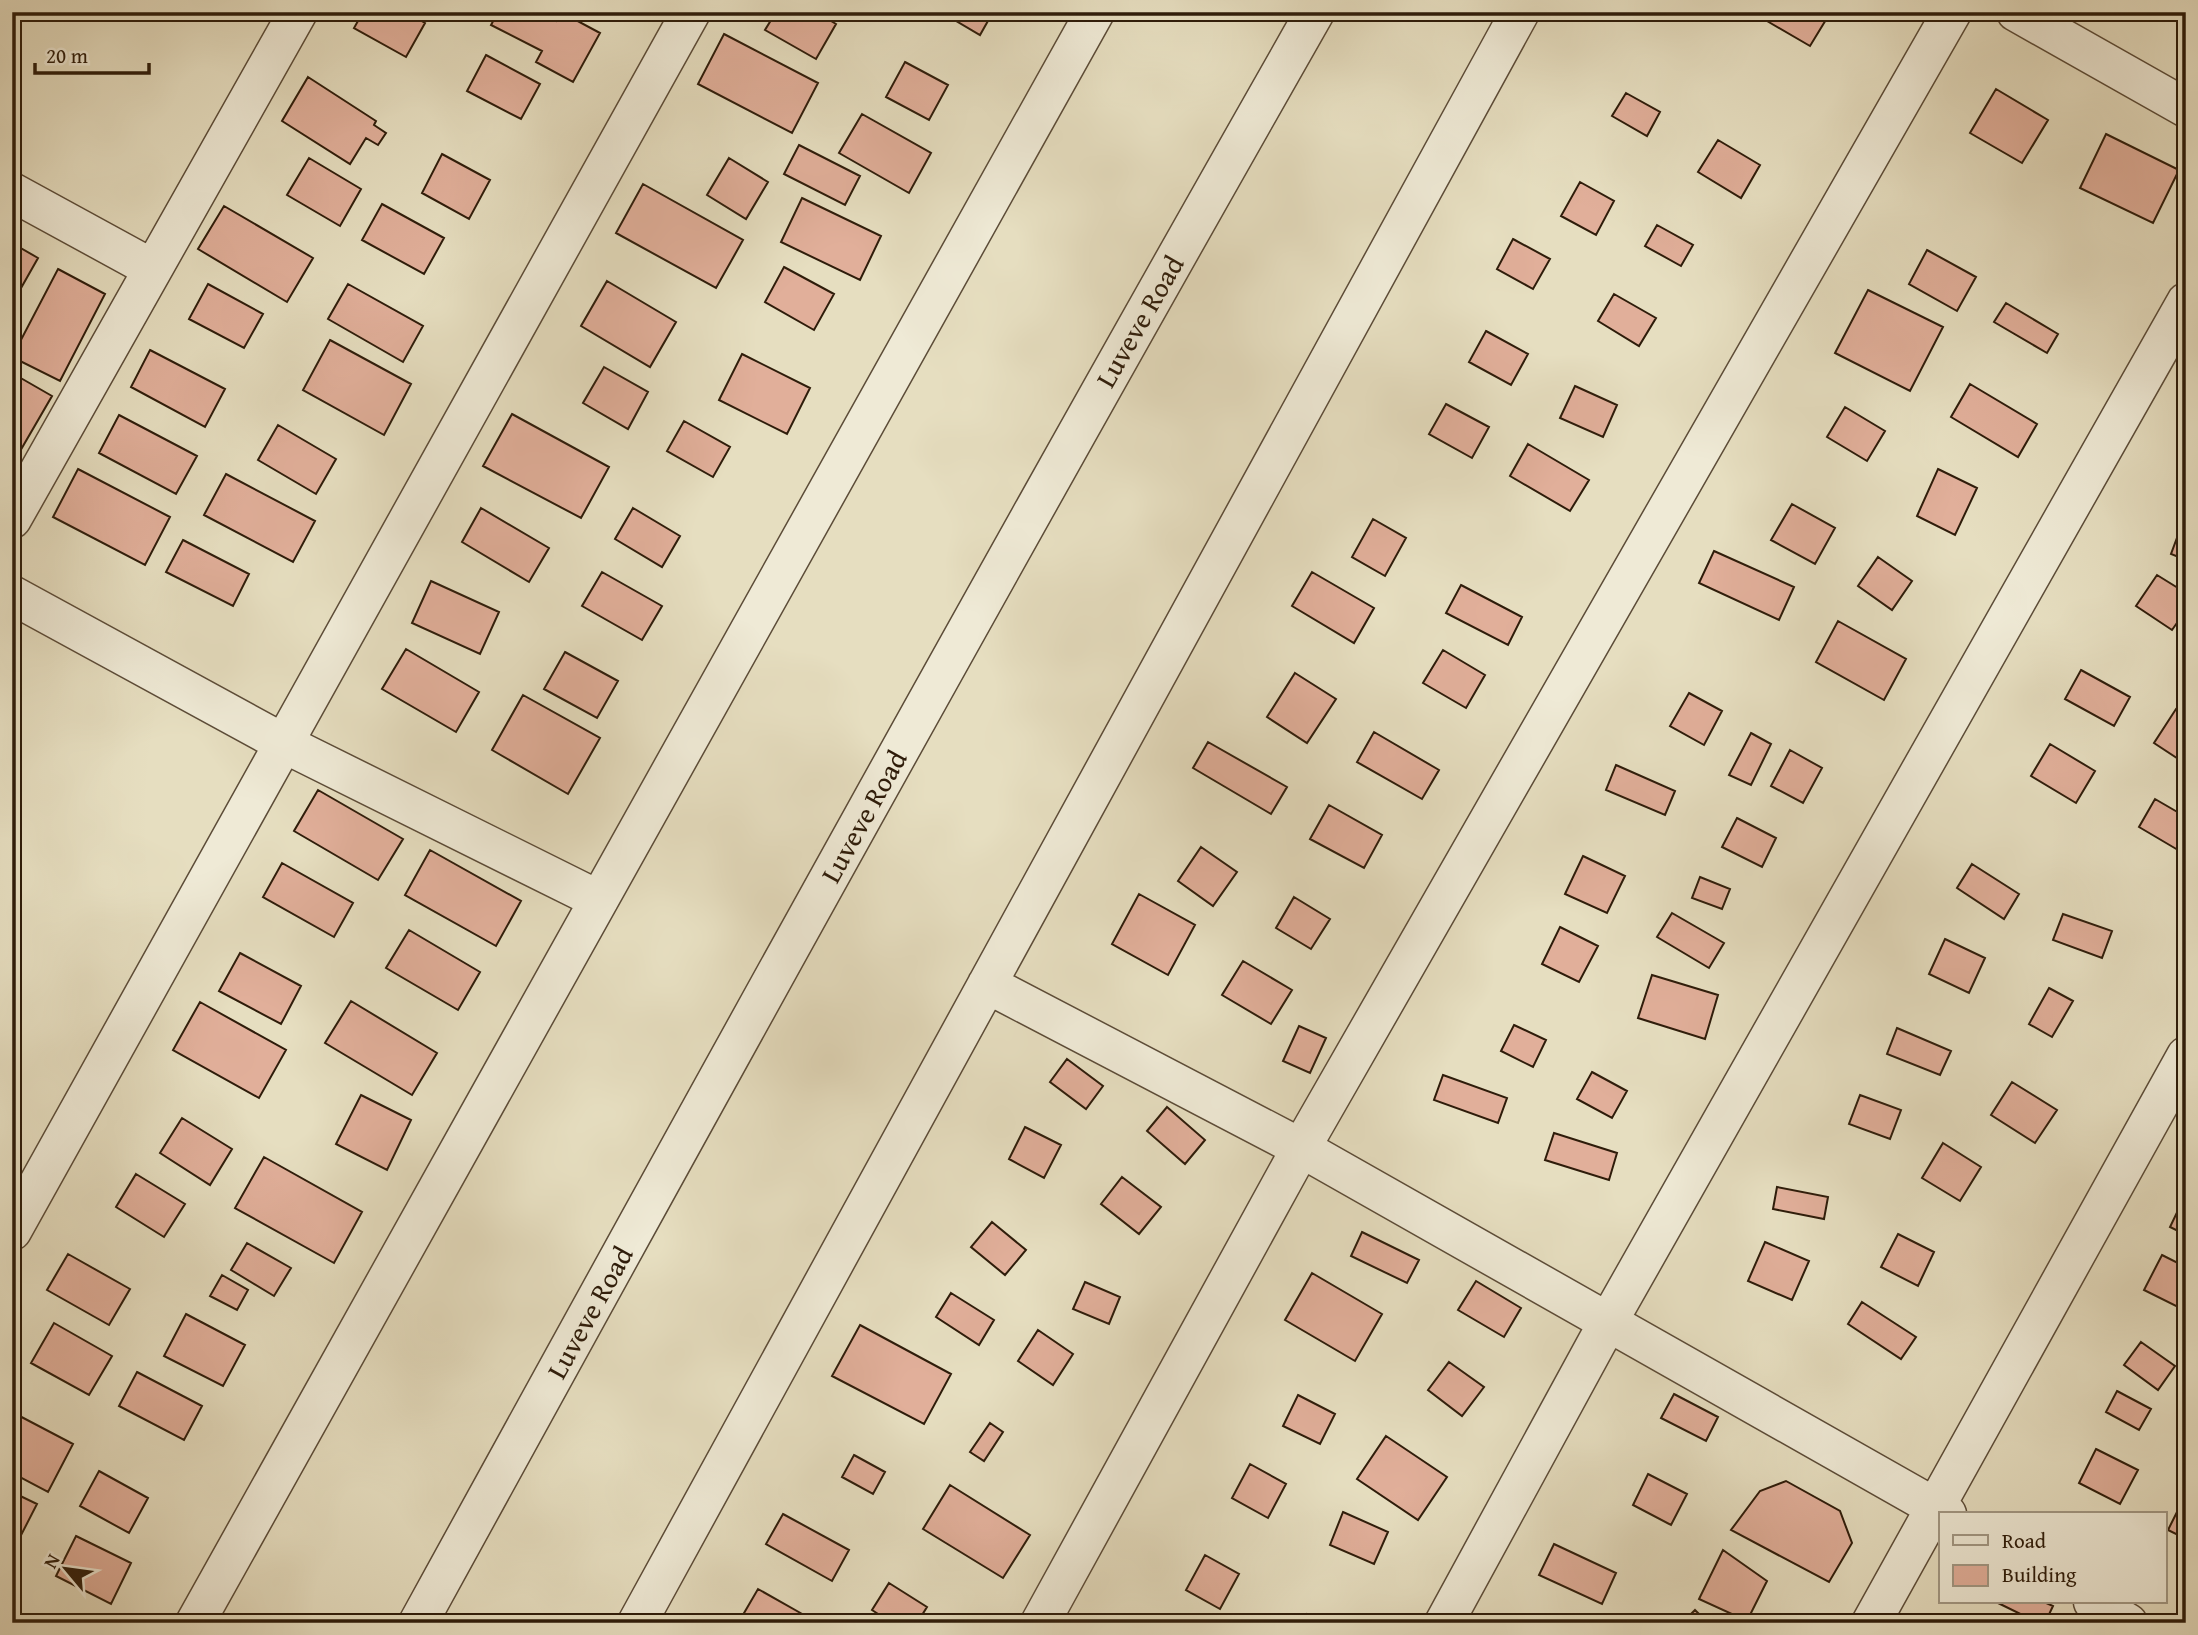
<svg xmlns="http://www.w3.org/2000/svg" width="2198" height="1635" viewBox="0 0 2198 1635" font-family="'Gentium Book Plus',serif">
<rect width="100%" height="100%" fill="#e6dec0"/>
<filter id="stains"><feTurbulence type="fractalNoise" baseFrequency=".00286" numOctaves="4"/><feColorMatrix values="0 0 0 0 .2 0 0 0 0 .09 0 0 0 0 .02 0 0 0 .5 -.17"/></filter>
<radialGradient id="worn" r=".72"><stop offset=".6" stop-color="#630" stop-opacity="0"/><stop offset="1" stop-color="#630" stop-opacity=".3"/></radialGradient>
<path fill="#e1af9a" stroke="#2e1c0a" stroke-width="2" d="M 363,12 L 406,12 L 425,23 L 406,57 L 354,28 Z
M 498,12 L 539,12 L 556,21 L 561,12 L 600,33 L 573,82 L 536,62 L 542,51 L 491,25 Z
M 776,12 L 816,12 L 836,24 L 816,59 L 765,30 Z
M 941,12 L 993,12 L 980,35 Z
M 1773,12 L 1817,12 L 1827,18 L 1810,46 L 1767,21 Z
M 724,34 L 818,83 L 792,133 L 698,84 Z
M 486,55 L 540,84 L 521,119 L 467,91 Z
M 905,62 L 948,85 L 929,120 L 886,97 Z
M 308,77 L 376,121 L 374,125 L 386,133 L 378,145 L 366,138 L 350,164 L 282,121 Z
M 1996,89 L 2048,120 L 2022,163 L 1970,133 Z
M 1626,93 L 1660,112 L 1647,136 L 1612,116 Z
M 862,114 L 931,153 L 909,193 L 839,153 Z
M 2106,134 L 2179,170 L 2153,223 L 2080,188 Z
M 1718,140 L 1760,165 L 1741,198 L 1698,172 Z
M 799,145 L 860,176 L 845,205 L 784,174 Z
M 442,154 L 490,180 L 469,219 L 422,193 Z
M 309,158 L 361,189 L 340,226 L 287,195 Z
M 729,158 L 768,182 L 746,219 L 707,195 Z
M 1580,182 L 1614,201 L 1596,235 L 1561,216 Z
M 643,184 L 743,240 L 716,288 L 616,233 Z
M 802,198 L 881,236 L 860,280 L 781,242 Z
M 382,204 L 444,238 L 424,274 L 362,240 Z
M 224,206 L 313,258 L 287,302 L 198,249 Z
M 1657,225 L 1693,245 L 1681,266 L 1645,246 Z
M 1513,239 L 1550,259 L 1533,289 L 1497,269 Z
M 12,243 L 38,258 L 12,304 Z
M 1927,250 L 1976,277 L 1957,311 L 1909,284 Z
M 784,267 L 834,294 L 814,330 L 765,302 Z
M 58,269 L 105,294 L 60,381 L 12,357 Z
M 607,281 L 676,322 L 650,367 L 581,326 Z
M 208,284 L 263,314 L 244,348 L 189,319 Z
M 348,284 L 423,326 L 403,362 L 328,319 Z
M 1868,290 L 1943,327 L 1910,391 L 1835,353 Z
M 1614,294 L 1656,318 L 1639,346 L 1598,321 Z
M 2006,303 L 2058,334 L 2047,353 L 1994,322 Z
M 1486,331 L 1528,354 L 1511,385 L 1469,362 Z
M 330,340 L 411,384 L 384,435 L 303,390 Z
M 150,350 L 225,389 L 205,427 L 131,387 Z
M 742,354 L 810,388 L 787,434 L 719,400 Z
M 604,367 L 648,392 L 628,429 L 583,403 Z
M 12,373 L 52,396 L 12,465 Z
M 1970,384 L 2037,424 L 2018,457 L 1951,417 Z
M 1575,386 L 1617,405 L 1603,437 L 1560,418 Z
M 1446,404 L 1489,427 L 1472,458 L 1429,434 Z
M 1845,407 L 1885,431 L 1867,461 L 1827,437 Z
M 512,414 L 609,467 L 581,518 L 483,466 Z
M 119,415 L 197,456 L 176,494 L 99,453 Z
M 684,421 L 730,447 L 713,477 L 667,451 Z
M 278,425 L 336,459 L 316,494 L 258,460 Z
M 1528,444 L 1589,480 L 1570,511 L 1510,476 Z
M 78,469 L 170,517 L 145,565 L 53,517 Z
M 1938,469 L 1977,488 L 1955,535 L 1917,516 Z
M 226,474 L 315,521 L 293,562 L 204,515 Z
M 1792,504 L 1835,528 L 1815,564 L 1771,540 Z
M 481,508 L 549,548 L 529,582 L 462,542 Z
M 633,508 L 680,536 L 662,567 L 615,539 Z
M 1373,519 L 1406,538 L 1385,576 L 1352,557 Z
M 2181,527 L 2186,529 L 2186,560 L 2171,554 Z
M 183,540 L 249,574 L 233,606 L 166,572 Z
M 1714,551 L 1794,587 L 1779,620 L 1699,583 Z
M 1878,557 L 1912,581 L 1892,610 L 1858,586 Z
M 602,572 L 662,606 L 642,640 L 582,606 Z
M 1312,572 L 1374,608 L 1354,643 L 1292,606 Z
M 2157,575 L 2186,593 L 2186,610 L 2172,630 L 2136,606 Z
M 431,581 L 499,612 L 480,654 L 412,623 Z
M 1461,585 L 1522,617 L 1508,645 L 1446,613 Z
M 1838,621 L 1906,659 L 1884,700 L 1816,662 Z
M 406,649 L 479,692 L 456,732 L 382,689 Z
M 1443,650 L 1485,675 L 1466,708 L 1423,683 Z
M 565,652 L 618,681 L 597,718 L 544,689 Z
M 2081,670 L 2130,697 L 2114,726 L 2065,699 Z
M 1295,673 L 1336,699 L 1307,743 L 1267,717 Z
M 1689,693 L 1722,711 L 1704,745 L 1670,726 Z
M 523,695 L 600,738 L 568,794 L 492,750 Z
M 2176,709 L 2186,715 L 2186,764 L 2154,743 Z
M 1374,732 L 1439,770 L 1422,799 L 1357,762 Z
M 1751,733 L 1771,744 L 1751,785 L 1729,775 Z
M 1208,742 L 1287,787 L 1271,814 L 1193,768 Z
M 2050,744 L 2095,771 L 2076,803 L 2031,776 Z
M 1790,750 L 1822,768 L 1803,803 L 1771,786 Z
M 1616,765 L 1675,791 L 1665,815 L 1606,790 Z
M 318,790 L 403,839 L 378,880 L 294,831 Z
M 2155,799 L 2186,817 L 2186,837 L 2178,850 L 2139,827 Z
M 1329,805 L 1382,835 L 1364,868 L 1310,839 Z
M 1737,818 L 1776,838 L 1762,867 L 1722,847 Z
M 1201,847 L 1237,872 L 1213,906 L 1178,881 Z
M 430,850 L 521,901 L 496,946 L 405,895 Z
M 1583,856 L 1625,876 L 1607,913 L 1565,894 Z
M 282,863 L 353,903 L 334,937 L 263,897 Z
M 1972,864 L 2019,894 L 2004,919 L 1957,888 Z
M 1700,877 L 1730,889 L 1722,909 L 1692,898 Z
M 1139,894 L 1195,925 L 1168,975 L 1112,944 Z
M 1294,897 L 1330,919 L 1311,949 L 1276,928 Z
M 1672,913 L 1724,943 L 1709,968 L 1657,937 Z
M 2063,914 L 2112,931 L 2102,958 L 2053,940 Z
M 1560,927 L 1598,946 L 1579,982 L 1542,964 Z
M 409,930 L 480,972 L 458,1010 L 386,968 Z
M 1945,939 L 1985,958 L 1969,993 L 1929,974 Z
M 240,953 L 301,986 L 281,1024 L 219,991 Z
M 1243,961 L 1292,990 L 1271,1024 L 1222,995 Z
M 1652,975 L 1718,995 L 1705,1039 L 1638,1018 Z
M 2049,988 L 2073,1001 L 2052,1037 L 2029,1024 Z
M 351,1001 L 437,1053 L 412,1095 L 325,1043 Z
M 200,1002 L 286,1050 L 259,1098 L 173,1050 Z
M 1514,1025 L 1546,1040 L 1533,1067 L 1501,1051 Z
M 1299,1026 L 1326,1038 L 1310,1073 L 1283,1061 Z
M 1897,1028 L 1951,1051 L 1940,1075 L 1887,1054 Z
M 1067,1059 L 1103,1086 L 1086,1109 L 1050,1082 Z
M 1592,1072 L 1627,1091 L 1612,1118 L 1577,1099 Z
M 1443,1075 L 1507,1098 L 1498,1123 L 1434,1100 Z
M 2012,1082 L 2057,1110 L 2035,1143 L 1991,1115 Z
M 361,1095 L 411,1120 L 387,1170 L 336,1144 Z
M 1860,1095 L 1901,1110 L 1890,1139 L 1849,1124 Z
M 1167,1107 L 1205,1140 L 1185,1164 L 1147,1131 Z
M 182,1118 L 232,1149 L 210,1185 L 160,1153 Z
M 1025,1127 L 1061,1145 L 1044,1178 L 1009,1159 Z
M 1554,1133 L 1617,1153 L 1609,1180 L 1545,1160 Z
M 1943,1143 L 1981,1167 L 1960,1201 L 1922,1178 Z
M 264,1157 L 362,1212 L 334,1263 L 235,1208 Z
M 136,1174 L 185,1204 L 164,1237 L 116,1207 Z
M 1122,1177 L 1161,1207 L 1139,1234 L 1101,1204 Z
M 1777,1187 L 1828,1197 L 1824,1219 L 1773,1209 Z
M 2181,1204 L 2186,1206 L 2186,1235 L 2170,1227 Z
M 992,1222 L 1026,1250 L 1005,1275 L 971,1247 Z
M 1362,1232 L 1419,1260 L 1407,1283 L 1351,1256 Z
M 1898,1234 L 1934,1252 L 1918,1286 L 1881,1267 Z
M 1765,1242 L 1809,1261 L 1792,1300 L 1748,1281 Z
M 247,1243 L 291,1268 L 274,1296 L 231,1270 Z
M 68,1254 L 130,1289 L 109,1325 L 47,1290 Z
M 2162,1255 L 2186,1267 L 2186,1311 L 2144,1290 Z
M 1312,1273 L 1382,1314 L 1355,1361 L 1285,1320 Z
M 222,1275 L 248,1290 L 237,1310 L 210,1296 Z
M 1476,1281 L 1521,1308 L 1504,1337 L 1458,1310 Z
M 1085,1282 L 1120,1297 L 1109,1324 L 1073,1309 Z
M 951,1293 L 994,1320 L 979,1345 L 936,1317 Z
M 1862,1302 L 1916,1337 L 1901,1359 L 1848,1324 Z
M 186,1314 L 245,1345 L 223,1386 L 164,1356 Z
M 54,1323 L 112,1356 L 89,1395 L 31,1363 Z
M 860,1325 L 951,1374 L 924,1424 L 832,1376 Z
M 1038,1330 L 1073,1354 L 1053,1385 L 1018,1361 Z
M 2141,1342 L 2175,1366 L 2158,1390 L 2124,1365 Z
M 1449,1362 L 1484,1387 L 1462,1416 L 1428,1390 Z
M 137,1372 L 202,1406 L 184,1440 L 119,1406 Z
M 2117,1391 L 2151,1409 L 2139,1430 L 2106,1412 Z
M 1674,1394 L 1718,1417 L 1706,1441 L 1661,1418 Z
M 1298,1395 L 1335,1414 L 1320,1444 L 1283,1426 Z
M 12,1412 L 73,1444 L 48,1492 L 12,1473 Z
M 990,1423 L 1003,1432 L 984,1461 L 970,1452 Z
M 1386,1436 L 1447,1477 L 1418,1520 L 1357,1479 Z
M 2096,1449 L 2138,1470 L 2120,1504 L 2079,1483 Z
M 854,1455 L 885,1472 L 873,1494 L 842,1477 Z
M 1250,1464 L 1286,1484 L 1268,1518 L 1232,1498 Z
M 99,1471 L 148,1498 L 129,1533 L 80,1506 Z
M 1648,1474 L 1687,1494 L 1671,1525 L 1633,1505 Z
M 1786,1481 L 1840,1511 L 1852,1543 L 1829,1582 L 1731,1530 L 1760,1491 Z
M 950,1485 L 1030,1535 L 1003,1578 L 923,1529 Z
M 12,1492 L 37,1504 L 17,1543 L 12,1541 Z
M 2186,1494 L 2186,1539 L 2168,1530 Z
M 1343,1512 L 1388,1532 L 1374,1564 L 1330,1545 Z
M 783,1514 L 849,1550 L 832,1581 L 766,1544 Z
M 76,1536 L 131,1563 L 111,1604 L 56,1576 Z
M 1554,1544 L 1616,1573 L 1602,1604 L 1539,1575 Z
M 1723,1550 L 1767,1581 L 1747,1621 L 1699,1599 Z
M 1205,1555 L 1239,1574 L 1220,1609 L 1186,1590 Z
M 889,1583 L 927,1607 L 917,1623 L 892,1623 L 872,1610 Z
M 758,1589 L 804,1615 L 799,1623 L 745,1623 L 740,1620 Z
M 1996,1602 L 2044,1602 L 2053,1606 L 2045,1623 L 2039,1623 Z
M 1695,1610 L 1708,1623 L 1682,1623 Z
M 1307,1614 L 1323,1623 L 1302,1623 Z"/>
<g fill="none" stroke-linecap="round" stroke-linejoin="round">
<defs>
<path id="minor" d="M 12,192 L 153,269
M 12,519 L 298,12
M 12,595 L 285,744 L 599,900
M 987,984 L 1301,1148 L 1947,1514
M 12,1231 L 691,12
M 2093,1602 L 2128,1623
M 195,1623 L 1095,12
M 637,1623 L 1520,12
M 1040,1623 L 1301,1148 L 1952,12
M 1444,1623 L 1608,1322 L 2186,302
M 1871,1623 L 2186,1056"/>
<path id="tertiary" d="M 2016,12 L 2186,108
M 418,1623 C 714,1084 1011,546 1315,12"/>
</defs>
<use href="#minor" stroke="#5c4c38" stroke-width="41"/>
<use href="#tertiary" stroke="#5c4c38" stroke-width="41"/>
<use href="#minor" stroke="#efead6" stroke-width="38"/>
<use href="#tertiary" stroke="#efead6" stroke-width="38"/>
</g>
<g text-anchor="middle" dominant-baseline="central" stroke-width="5" stroke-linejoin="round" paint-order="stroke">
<g font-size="28" fill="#2e1c0a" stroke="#efead6">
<text transform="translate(1139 321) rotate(-60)">Luveve Road</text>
<text transform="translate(863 816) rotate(-61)">Luveve Road</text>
<text transform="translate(589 1312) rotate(-61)">Luveve Road</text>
</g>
</g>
<rect width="2198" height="1635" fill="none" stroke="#e6dec0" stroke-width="42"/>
<rect x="14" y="14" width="2170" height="1607" fill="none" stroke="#2e1c0a" stroke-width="3.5"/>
<rect x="21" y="21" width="2156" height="1593" fill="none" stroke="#2e1c0a" stroke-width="2"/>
<rect x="1939" y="1512" width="228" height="91" fill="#efead6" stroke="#a29884" stroke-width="2"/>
<rect x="1953" y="1535" width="35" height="10" fill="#efead6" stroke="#a29884" stroke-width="2"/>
<text x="2002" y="1548" font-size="21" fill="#2e1c0a">Road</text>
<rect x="1953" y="1565" width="35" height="21" fill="#e1af9a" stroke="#a29884" stroke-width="2"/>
<text x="2002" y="1582" font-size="21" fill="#2e1c0a">Building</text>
<g transform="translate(66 1569) rotate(299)" stroke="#efead6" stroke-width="5" paint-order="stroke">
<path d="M0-5L12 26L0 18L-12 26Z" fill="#2e1c0a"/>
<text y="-10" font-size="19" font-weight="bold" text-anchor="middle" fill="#2e1c0a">N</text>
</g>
<path d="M35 63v10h114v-10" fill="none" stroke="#2e1c0a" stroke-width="3.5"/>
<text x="46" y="63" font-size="21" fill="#2e1c0a" stroke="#efead6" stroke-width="5" paint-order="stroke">20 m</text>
<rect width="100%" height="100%" filter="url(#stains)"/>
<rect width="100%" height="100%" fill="url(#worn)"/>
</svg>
